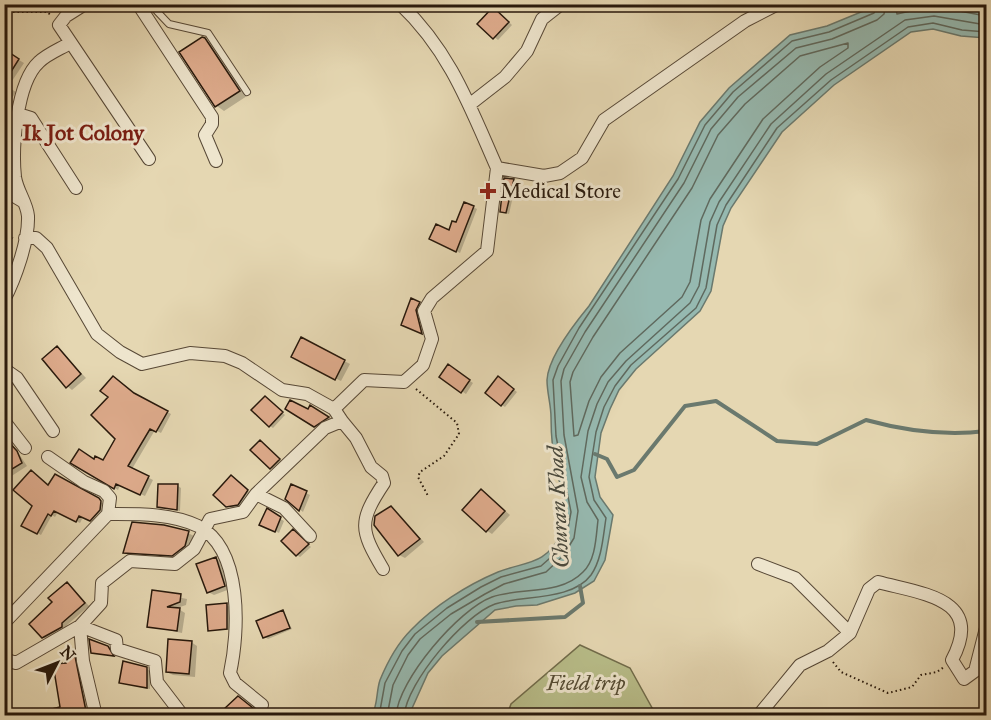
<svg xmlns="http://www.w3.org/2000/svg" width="991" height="720" viewBox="0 0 991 720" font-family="'IM FELL Great Primer',serif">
<rect width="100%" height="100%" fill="#e5d7b2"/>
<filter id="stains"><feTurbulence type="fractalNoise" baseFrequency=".00333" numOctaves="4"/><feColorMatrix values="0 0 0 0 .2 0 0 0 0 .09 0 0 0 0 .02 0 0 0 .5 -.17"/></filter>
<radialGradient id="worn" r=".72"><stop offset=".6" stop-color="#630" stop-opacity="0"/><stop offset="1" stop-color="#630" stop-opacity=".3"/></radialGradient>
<path fill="#b8bd89" stroke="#706b4a" stroke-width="1.5" d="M 580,645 L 630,668 L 656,715 L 507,715 L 511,704 Z"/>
<path fill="#96b9b0" stroke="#6a796e" stroke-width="1.5" d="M 878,5 L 986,5 L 986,38 L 961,36 L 933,29 L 911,32 L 834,85 L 782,132 L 731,208 L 723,226 L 711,291 L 700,311 L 636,369 L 619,390 L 610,409 L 601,433 L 595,477 L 600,497 L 613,515 L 605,560 L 594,581 L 575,593 L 537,605 L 516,606 L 495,610 L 442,656 L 428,673 L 409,715 L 372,715 C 378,704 376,692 380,680 C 387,663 398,643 411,630 C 434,606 467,585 498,572 C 526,561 545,566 561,534 C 570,515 561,490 557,471 C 552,452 551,436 551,417 C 551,405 547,393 547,380 C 548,358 575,323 589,306 L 673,176 L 700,122 L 729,88 L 790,35 L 827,26 Z"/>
<path fill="#0003" d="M 497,11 L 512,25 L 498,40 L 479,24 Z
M 204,39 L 213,44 L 247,96 L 224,111 L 217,106 L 181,52 Z
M 4,51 L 24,63 L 8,87 L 16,92 L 12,98 L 4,94 Z
M 513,181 L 516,183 L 509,214 L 505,213 Z
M 4,202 L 13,207 L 4,221 Z
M 473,207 L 477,209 L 460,253 L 431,238 L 450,232 Z
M 419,303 L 425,306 L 427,335 L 402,325 Z
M 302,339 L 350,364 L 341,381 L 293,357 Z
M 57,348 L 86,378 L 72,390 L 67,386 Z
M 449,366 L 473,383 L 466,394 L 441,377 Z
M 502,380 L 517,392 L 505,407 L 502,405 Z
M 137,396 L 171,414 L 161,433 L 155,430 L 132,469 L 153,480 L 145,496 L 120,485 L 118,490 L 72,462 L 103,461 Z
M 268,400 L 285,415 L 273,428 L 270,426 Z
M 310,407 L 331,419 L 318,428 L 287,409 L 308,411 Z
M 6,438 L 11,442 L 27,466 L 7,479 L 4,477 Z
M 260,441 L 283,462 L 274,470 L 271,468 Z
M 55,476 L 104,504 L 103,512 L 94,522 L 83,517 L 80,523 L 58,512 L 55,517 L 52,515 L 41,535 L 23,525 Z
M 232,477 L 253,495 L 244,507 L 233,509 L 227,506 Z
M 178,486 L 181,488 L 180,511 L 158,506 Z
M 292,486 L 310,495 L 303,512 L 286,499 Z
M 482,491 L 510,515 L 492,534 L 486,530 Z
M 391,507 L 424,542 L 405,558 L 399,555 Z
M 267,511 L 284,521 L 279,533 L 265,526 Z
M 188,533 L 194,536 L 190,549 L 179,558 L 130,556 L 125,553 Z
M 296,533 L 311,547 L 300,557 L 297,555 Z
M 216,559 L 222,562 L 230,589 L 214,595 L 208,592 Z
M 68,583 L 89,606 L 67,625 L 66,629 L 48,640 L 43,637 L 54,602 Z
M 153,592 L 187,599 L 186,605 L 177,608 L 185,613 L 182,633 L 149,626 Z
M 226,605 L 230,607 L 230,630 L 210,630 Z
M 283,612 L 292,629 L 268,639 L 265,637 Z
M 191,642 L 197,646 L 195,677 L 173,675 L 167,672 Z
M 108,647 L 116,657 L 92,652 Z
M 74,652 L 78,655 L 91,716 L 50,716 L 62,708 L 68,664 Z
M 147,669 L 150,671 L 150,689 L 121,682 Z
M 242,700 L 255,711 L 250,716 L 231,716 Z
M 159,708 L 166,716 L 150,716 Z"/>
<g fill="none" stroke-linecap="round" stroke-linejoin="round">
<path stroke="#5f695e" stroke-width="1.5" d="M 895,4 L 897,14 L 933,6 L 986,16
M 848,43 L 848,48 L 820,67 L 763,119 L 710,199 L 701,220 L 690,282 L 682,297 L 620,353 L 601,377 L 589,401 L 578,435 L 574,436 L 570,382 L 573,372 L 593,337 L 692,188 L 718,135 L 745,104 L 800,56 Z
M 379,716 L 385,683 L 402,651 L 415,634 L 447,608 L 481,587 L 501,577 L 541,566 L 558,551 L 567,534 L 571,512 L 556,436 L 553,380 L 558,366 L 579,328 L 678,179 L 705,125 L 733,92 L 792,41 L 829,32 L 874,13 L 878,4
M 387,716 L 393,685 L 408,655 L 420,639 L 451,614 L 485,594 L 504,584 L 546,572 L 563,556 L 574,538 L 578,511 L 564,435 L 561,381 L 564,369 L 585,332 L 684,183 L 711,129 L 738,97 L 796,48 L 832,39 L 877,20 L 884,14 L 886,4
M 396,716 C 398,680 459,609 492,597 C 520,587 560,596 583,572 C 596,560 596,536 598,520 L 587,502 L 581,477 L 588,431 L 597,404 L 608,382 L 626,361 L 690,303 L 699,286 L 710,222 L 719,202 L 771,124 L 826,74 L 905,20 L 934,16 L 986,25
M 404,716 C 407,682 464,615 495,604 C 522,595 572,601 591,575 C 602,559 603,537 606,518 L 594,500 L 589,477 L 596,432 L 604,407 L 615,386 L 631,365 L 696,308 L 706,288 L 717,225 L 726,205 L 777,128 L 831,80 L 908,27 L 933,23 L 962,30 L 986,32"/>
<path stroke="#6a796e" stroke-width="4" d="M 595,454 L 607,459 L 617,477 L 634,470 L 685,406 L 716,401 L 777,441 L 817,444 L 866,420 C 906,431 946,436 986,431
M 477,622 L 565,617 L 583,603 L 580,586"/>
</g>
<path fill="#deab8c" stroke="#28190c" stroke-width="1.5" d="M 493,7 L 509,22 L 493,39 L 477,24 Z
M 202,37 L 205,38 L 240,91 L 215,107 L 179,52 Z
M 4,49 L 19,59 L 4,83 Z
M 504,178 L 514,179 L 506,213 L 500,212 Z
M 464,202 L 474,206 L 456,252 L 429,239 L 436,224 L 449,230 L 452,221 L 456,222 Z
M 411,298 L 420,302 L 416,310 L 422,334 L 401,325 Z
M 301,337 L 345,360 L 335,380 L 291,357 Z
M 57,346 L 81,374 L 66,388 L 42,359 Z
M 448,364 L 470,380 L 461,393 L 439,377 Z
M 113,376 L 134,393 L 168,411 L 156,432 L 150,429 L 128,466 L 149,476 L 140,495 L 116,484 L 114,489 L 70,463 L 79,449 L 94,459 L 95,456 L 103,460 L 115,439 L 91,415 L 108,397 L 100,391 Z
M 498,376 L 514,389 L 501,406 L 485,393 Z
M 265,396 L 283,412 L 269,427 L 251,410 Z
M 290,400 L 308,409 L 310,405 L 329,417 L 314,427 L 285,409 Z
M 4,437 L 17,451 L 22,463 L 4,474 Z
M 260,440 L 280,459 L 270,469 L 250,450 Z
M 31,470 L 48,485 L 55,474 L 99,498 L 101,501 L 100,510 L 90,521 L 79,516 L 76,522 L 54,511 L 51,516 L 48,514 L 37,534 L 21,526 L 32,506 L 13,490 Z
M 231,475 L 248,490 L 238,505 L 226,507 L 213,495 Z
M 158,484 L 178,484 L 177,510 L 157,507 Z
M 291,484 L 307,491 L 299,511 L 285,499 Z
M 481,489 L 505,511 L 486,532 L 462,510 Z
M 391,506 L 420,539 L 398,556 L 374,525 L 375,516 Z
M 267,508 L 281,517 L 275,532 L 259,525 Z
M 132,522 L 164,525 L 189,531 L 185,546 L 172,556 L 123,553 Z
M 293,529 L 309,544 L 296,556 L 281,541 Z
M 216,557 L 225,586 L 207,593 L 196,564 Z
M 67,582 L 85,603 L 62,623 L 62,627 L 42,638 L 29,624 L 52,602 L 48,598 Z
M 152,590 L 181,594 L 180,602 L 167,607 L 180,608 L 177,631 L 147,627 Z
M 227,603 L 227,629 L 208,631 L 206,605 Z
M 283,610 L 290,628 L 263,638 L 256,621 Z
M 89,639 L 108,646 L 114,656 L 91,653 Z
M 168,639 L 192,641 L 189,674 L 166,672 Z
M 74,651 L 87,716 L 40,716 L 39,712 L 60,707 L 53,664 L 66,663 L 64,652 Z
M 123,661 L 147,667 L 147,688 L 119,683 Z
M 238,696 L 253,708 L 245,716 L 229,716 L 224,709 Z"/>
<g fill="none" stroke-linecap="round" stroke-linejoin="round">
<defs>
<path id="service" d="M 150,4 L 169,24 L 208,33 L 247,92"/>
<path id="minor" d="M 85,4 L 66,16 L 59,25 L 149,159
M 138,4 L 212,117 L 212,124 L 205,135 L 216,161
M 400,4 C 450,51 470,107 497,168 L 544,176 L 560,173 L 582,158 L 604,120 L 745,21 L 778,4
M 469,105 L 505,77 L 527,51 L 542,19 L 561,4
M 18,114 L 31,118 L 76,188
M 4,190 L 24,202
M 25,238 L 36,238 L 47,248 L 97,334 L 120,352 L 142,364 L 190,353 L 225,356 L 242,363 L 282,390 L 307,394 L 334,409
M 4,300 C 15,279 29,240 28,216 C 27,203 17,191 15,177 C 12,149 16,83 39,62 C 47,54 60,49 70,43
M 4,369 L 17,378 L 53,431
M 4,421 L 25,448
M 342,421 L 356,438 L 371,467 L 382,476 L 384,483 C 358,522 360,530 383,569
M 48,457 L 84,482 L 104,491 L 110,498 L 108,514
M 256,494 L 284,508 L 310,536
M 758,564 L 795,578 L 850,633
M 4,623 L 108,514 C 137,514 171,513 198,526 C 243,549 239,632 230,673 L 235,683 L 262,705
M 4,659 L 16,663 L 80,626 L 101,603 L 102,583 L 130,561 L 175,564 L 194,549 L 210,519 L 243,512 L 256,494 L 325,428 L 342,421 L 334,409 L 364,380 L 404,382 L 423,365 L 432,339 L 424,311 L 432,298 L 487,251 L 497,168
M 96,716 L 83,661 L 80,626 L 116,640 L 117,649 L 155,661 L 157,682 L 183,716
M 758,716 L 800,665 L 828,651 L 850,633 L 869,589 L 878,582 C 922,594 985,598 952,660 L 964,679 L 975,671 L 986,628"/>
</defs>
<use href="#service" stroke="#574836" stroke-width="8"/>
<use href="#minor" stroke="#574836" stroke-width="14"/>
<path stroke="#28190c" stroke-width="2" stroke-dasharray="1.5 3" stroke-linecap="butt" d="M 4,12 L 47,12 L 52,16
M 4,235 L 13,238
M 416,389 L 457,423 L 459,434 L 444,456 L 420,472 L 418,477 L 428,496
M 833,662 L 841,672 L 888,693 L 912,687 L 921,675 L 937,672 L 944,667"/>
<use href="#service" stroke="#eee5cd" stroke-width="6"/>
<use href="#minor" stroke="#eee5cd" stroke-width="12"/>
</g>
<path fill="#8f2418" stroke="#eee5cd" stroke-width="2" d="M485 182h6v6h6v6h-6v6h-6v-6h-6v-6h6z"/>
<g text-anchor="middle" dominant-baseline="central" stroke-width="6" stroke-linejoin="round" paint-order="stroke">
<g font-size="21" fill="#28190c" stroke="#eee5cd" text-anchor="start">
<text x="500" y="191">Medical Store</text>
</g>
<g font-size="21" font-style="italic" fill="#534a32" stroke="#eee5cd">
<text x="586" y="683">Field trip</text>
</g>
<g font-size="22" font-weight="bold" fill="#7a1f14" stroke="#eee5cd">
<text x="83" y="132">Ik Jot Colony</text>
</g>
<g font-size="22" font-style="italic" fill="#49493d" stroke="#eee5cd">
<text transform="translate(558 507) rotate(-93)">Churan Khad</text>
</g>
</g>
<rect width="991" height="720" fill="none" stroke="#e5d7b2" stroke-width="24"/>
<rect x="6" y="6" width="979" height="708" fill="none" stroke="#28190c" stroke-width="3"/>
<rect x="12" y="12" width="967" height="696" fill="none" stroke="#28190c" stroke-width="1.5"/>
<g transform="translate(57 663) rotate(48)" stroke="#eee5cd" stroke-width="4.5" paint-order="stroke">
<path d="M0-4.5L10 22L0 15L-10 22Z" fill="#28190c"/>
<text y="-9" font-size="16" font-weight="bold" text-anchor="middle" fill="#28190c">N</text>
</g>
<rect width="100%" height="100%" filter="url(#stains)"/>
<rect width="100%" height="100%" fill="url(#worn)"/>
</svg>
